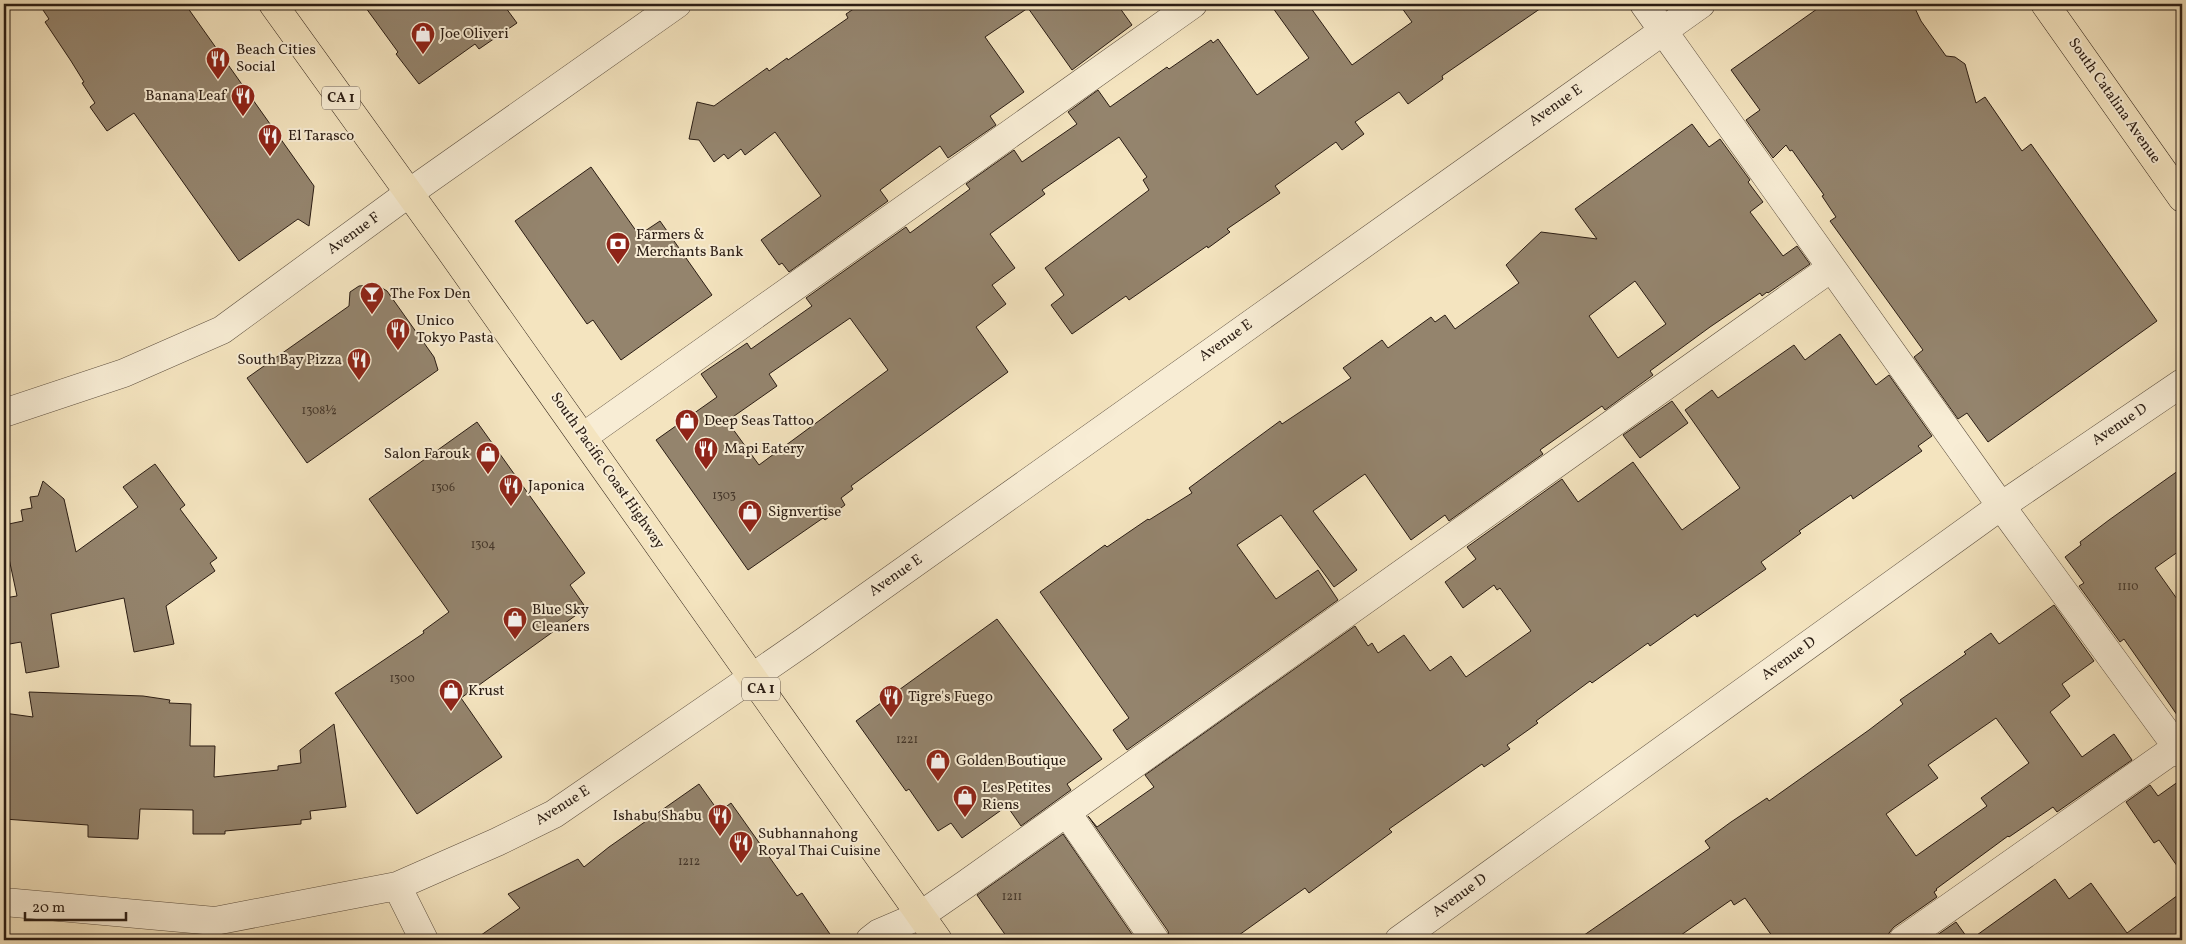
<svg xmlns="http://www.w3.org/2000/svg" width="2186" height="944" viewBox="0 0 2186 944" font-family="Vollkorn,serif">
<rect width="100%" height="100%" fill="#f4e4bf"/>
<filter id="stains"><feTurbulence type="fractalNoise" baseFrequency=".004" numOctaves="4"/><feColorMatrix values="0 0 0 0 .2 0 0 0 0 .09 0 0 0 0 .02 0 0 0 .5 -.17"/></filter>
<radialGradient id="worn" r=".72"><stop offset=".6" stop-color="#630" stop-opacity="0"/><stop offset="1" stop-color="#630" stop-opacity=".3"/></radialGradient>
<path fill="#94846d" stroke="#2b1d14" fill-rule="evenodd" d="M 39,4 L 185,4 L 314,186 L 309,226 L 298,219 L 239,261 L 134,113 L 107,131 L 90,107 L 95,103 L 82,83 L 84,82 L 71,61 L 45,22 L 49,19 Z
M 363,4 L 503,4 L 517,23 L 479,49 L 475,44 L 419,84 L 396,54 L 398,52 Z
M 861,4 L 1117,4 L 1132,25 L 1072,70 L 1028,8 L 985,37 L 1024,92 L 990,116 L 996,125 L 948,158 L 940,146 L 880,190 L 888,201 L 789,272 L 782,263 L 779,265 L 761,240 L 821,196 L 775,132 L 745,155 L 741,149 L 728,159 L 724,154 L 714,162 L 699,140 L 689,139 L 697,102 L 714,106 L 767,68 L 769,71 L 787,58 L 788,60 L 848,18 L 846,14 Z
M 1270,4 L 1308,4 L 1352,65 L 1412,22 L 1399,4 L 1547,4 L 1442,76 L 1443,79 L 1408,104 L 1399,92 L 1355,122 L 1364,134 L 1342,150 L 1336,142 L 1275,186 L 1280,193 L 1227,229 L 1230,232 L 1208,248 L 1207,246 L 1129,300 L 1126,296 L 1072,334 L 1051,305 L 1064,295 L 1045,268 L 1149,190 L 1143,180 L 1147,177 L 1119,137 L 1042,190 L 1045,194 L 990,234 L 1015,268 L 992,285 L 1006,304 L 976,327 L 1008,372 L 851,486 L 853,489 L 841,498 L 845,505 L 825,520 L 823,518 L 748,570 L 656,440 L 717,397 L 701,374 L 747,343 L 751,349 L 812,306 L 806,298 L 906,227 L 910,233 L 970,189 L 966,184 L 1014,150 L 1022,162 L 1077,124 L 1068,112 L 1098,90 L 1110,107 L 1167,67 L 1169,69 L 1211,40 L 1213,43 L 1218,39 L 1257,95 L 1309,58 ZM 850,318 L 888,370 L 759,465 L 727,421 L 777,386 L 769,374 Z
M 1824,4 L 1913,4 L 1921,21 L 1946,56 L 1955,57 L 1965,64 L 1976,103 L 1985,97 L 2022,151 L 2031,144 L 2157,321 L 1988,442 L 1967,413 L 1958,419 L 1914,357 L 1923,350 L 1830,221 L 1836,217 L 1822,196 L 1824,195 L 1792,150 L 1790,151 L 1786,145 L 1773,158 L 1746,120 L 1760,110 L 1731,70 Z
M 1692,124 L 1709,147 L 1720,139 L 1750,180 L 1748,182 L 1763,202 L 1750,212 L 1783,256 L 1797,246 L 1810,264 L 1768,293 L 1767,292 L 1762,296 L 1760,293 L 1710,327 L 1650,371 L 1653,375 L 1605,410 L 1602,406 L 1540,450 L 1543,454 L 1449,521 L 1445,515 L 1411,540 L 1365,474 L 1313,511 L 1357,570 L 1334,587 L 1281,515 L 1237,545 L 1276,599 L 1318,570 L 1338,600 L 1127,750 L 1113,730 L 1129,718 L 1040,592 L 1105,545 L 1107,547 L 1148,519 L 1149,520 L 1192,493 L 1189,488 L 1280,421 L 1282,424 L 1351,378 L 1343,368 L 1382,340 L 1388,348 L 1431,317 L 1435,322 L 1445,315 L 1455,329 L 1519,283 L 1506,265 L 1541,232 L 1597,239 L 1575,209 ZM 1635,281 L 1666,324 L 1618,358 L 1589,316 Z
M 591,167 L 639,235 L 660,221 L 712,295 L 621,360 L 593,320 L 587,324 L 515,221 Z
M 371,285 L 379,286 L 387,291 L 434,357 L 438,370 L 307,463 L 247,378 L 349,306 L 350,292 L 359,286 Z
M 1840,334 L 1876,385 L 1889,375 L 1932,436 L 1918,446 L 1922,451 L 1853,499 L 1851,495 L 1799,531 L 1801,533 L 1761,562 L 1766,569 L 1697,617 L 1695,614 L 1650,646 L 1648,643 L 1592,683 L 1590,681 L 1536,721 L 1538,723 L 1507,745 L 1510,749 L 1484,767 L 1482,764 L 1389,829 L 1392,832 L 1309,893 L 1305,888 L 1232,940 L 1170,940 L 1168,931 L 1088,816 L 1097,827 L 1154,787 L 1145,775 L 1355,626 L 1368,646 L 1372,643 L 1378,653 L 1404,635 L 1430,671 L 1451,656 L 1466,677 L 1531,631 L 1500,588 L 1497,590 L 1494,585 L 1463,608 L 1445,582 L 1476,559 L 1467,547 L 1562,479 L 1578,502 L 1633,462 L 1682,530 L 1740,488 L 1685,410 L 1712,390 L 1718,398 L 1794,345 L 1805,360 Z
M 1672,401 L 1688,423 L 1640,458 L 1623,435 Z
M 477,422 L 585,573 L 570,585 L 586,608 L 461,698 L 502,757 L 417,814 L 335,693 L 424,633 L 423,631 L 449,612 L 369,499 Z
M 155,464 L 185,505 L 180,509 L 217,558 L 210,563 L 215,571 L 166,606 L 174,644 L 134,652 L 124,598 L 51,614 L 59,667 L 26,673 L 21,642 L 4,645 L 4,598 L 17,596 L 4,535 L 4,525 L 23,521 L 21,510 L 32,508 L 30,497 L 38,496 L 43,481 L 64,499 L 76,552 L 138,507 L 123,487 Z
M 2182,468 L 2182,549 L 2155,568 L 2182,606 L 2182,722 L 2124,639 L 2120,642 L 2079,586 L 2084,583 L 2065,557 L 2081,545 L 2080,542 L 2109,520 Z
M 2054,605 L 2094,661 L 2062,684 L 2070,696 L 2050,712 L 2082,757 L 2114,734 L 2132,760 L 2057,812 L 2053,807 L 2009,837 L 2008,836 L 1936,889 L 1937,890 L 1934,892 L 1937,897 L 1894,927 L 1889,933 L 1888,940 L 1775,940 L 1745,898 L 1734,905 L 1731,900 L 1674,940 L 1577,940 L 1710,848 L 1705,841 L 1731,822 L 1767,798 L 1769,801 L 1869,730 L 1903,704 L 1900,700 L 1966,654 L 1964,652 L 1991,633 L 1999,644 ZM 1996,718 L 2029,763 L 1981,798 L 1987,806 L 1916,856 L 1886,814 L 1938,778 L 1928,765 Z
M 997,619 L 1102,759 L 1067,784 L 1071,790 L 1021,826 L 1007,806 L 962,838 L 951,823 L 938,831 L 909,789 L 906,791 L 856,721 Z
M 29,692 L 143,696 L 170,700 L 169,703 L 191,704 L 190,746 L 215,746 L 214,777 L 278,770 L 278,766 L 301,763 L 300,750 L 334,724 L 346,807 L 310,811 L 311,819 L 301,820 L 301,824 L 225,831 L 225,834 L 193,834 L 193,810 L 140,809 L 138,839 L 88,837 L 88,825 L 4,819 L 4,713 L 33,717 Z
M 2182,779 L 2182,873 L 2159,840 L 2154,843 L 2126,802 L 2150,785 L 2158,796 Z
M 699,784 L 719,812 L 731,803 L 797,896 L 802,893 L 834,940 L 474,940 L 520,908 L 508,894 L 578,859 L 584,867 L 609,847 Z
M 1063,834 L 1136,940 L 1009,940 L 977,895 Z
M 2055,879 L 2069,899 L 2091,883 L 2127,933 L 2182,892 L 2182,940 L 1970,940 Z
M 1956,922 L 1969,940 L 1930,940 Z"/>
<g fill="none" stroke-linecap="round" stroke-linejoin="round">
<defs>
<path id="minor" d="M 1644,4 L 2001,506 L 2182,754
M 4,413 L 124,373 L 222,330 L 409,193 L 677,4
M 583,437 L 1193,4
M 1067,813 L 1155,940
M 397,886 L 424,940
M 4,902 L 215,921 L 397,886 L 497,842 L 554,814 L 805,641 L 1701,4
M 870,940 L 879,933 L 921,915 L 966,884 L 1831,268
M 1399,940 L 2001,506 L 2182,383
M 1903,940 L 2177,747"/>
<path id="major" d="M 2045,4 L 2182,198"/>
<path id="highway" d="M 273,4 L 445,243 L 938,940"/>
</defs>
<use href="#minor" stroke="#5d4f3f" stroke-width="29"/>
<use href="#major" stroke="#2b1d14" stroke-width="29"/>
<use href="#highway" stroke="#2b1d14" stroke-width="29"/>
<use href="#minor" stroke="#f8edd5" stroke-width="28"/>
<use href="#major" stroke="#f4e4bf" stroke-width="28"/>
<use href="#highway" stroke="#f4e4bf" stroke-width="28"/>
</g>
<defs>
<symbol id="shop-pin" viewBox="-11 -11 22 30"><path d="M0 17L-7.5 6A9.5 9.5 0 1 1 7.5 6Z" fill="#8f2418" stroke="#f8edd5"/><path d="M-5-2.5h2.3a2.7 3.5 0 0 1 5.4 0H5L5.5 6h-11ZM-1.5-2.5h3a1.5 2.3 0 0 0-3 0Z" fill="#fff"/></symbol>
<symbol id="restaurant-pin" viewBox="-11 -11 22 30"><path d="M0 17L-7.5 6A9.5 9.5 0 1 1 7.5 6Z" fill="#8f2418" stroke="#f8edd5"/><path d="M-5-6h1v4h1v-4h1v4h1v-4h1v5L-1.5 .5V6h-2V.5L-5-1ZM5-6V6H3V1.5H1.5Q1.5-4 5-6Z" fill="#fff"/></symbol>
<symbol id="bank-pin" viewBox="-11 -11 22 30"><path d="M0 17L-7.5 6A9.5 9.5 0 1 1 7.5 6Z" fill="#8f2418" stroke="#f8edd5"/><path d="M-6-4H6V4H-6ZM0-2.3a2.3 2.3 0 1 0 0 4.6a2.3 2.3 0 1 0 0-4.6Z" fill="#fff"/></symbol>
<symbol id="bar-pin" viewBox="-11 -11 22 30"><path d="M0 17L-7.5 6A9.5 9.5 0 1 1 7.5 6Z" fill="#8f2418" stroke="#f8edd5"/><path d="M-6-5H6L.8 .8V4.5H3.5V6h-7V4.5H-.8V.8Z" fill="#fff"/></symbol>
</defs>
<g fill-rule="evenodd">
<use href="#shop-pin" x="409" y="20" width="28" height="38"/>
<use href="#restaurant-pin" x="204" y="45" width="28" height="38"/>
<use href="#restaurant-pin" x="229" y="82" width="28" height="38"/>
<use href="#restaurant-pin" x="256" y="122" width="28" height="38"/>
<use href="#bank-pin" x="604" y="230" width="28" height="38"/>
<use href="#bar-pin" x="358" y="280" width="28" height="38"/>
<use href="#restaurant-pin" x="384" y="316" width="28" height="38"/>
<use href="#restaurant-pin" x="345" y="346" width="28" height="38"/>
<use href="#shop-pin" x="673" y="407" width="28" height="38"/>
<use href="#restaurant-pin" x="692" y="435" width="28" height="38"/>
<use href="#shop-pin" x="474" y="440" width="28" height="38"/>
<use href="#restaurant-pin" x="497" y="472" width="28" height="38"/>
<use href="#shop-pin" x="736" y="498" width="28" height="38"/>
<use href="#shop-pin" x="501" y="605" width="28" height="38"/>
<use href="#shop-pin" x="437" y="677" width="28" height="38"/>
<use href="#restaurant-pin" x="877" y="683" width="28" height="38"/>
<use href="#shop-pin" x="924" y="747" width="28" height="38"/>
<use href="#shop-pin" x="951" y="783" width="28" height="38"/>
<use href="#restaurant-pin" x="706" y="802" width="28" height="38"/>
<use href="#restaurant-pin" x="727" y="829" width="28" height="38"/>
</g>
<g text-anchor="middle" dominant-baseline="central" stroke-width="4" stroke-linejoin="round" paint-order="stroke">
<g font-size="12" fill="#45372a">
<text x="319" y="411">1308½</text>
<text x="443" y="488">1306</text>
<text x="724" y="496">1303</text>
<text x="483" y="545">1304</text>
<text x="2128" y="587">1110</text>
<text x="402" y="679">1300</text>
<text x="907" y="740">1221</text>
<text x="689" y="862">1212</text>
<text x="1012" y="897">1211</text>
</g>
<g fill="#f8edd5" stroke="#685b4e" stroke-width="1">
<rect x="322" y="86.5" width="38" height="23" rx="4"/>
<rect x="742" y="677.5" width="38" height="23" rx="4"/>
</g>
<g font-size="14" font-weight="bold" fill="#2b1d14">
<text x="341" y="98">CA 1</text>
<text x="761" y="689">CA 1</text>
</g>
<g font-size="15" fill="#2b1d14" stroke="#f8edd5" text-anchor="start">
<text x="440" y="34">Joe Oliveri</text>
<text x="236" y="50">Beach Cities<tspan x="236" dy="17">Social</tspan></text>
<text x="226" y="96" text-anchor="end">Banana Leaf</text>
<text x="288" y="136">El Tarasco</text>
<text x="636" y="235">Farmers &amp;<tspan x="636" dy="17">Merchants Bank</tspan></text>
<text x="390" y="294">The Fox Den</text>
<text x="416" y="321">Unico<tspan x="416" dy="17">Tokyo Pasta</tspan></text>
<text x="342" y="360" text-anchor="end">South Bay Pizza</text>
<text x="704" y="421">Deep Seas Tattoo</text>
<text x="724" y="449">Mapi Eatery</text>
<text x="470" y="454" text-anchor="end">Salon Farouk</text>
<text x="528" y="486">Japonica</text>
<text x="768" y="512">Signvertise</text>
<text x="532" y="610">Blue Sky<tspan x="532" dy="17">Cleaners</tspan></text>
<text x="468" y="691">Krust</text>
<text x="908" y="697">Tigre's Fuego</text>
<text x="956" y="761">Golden Boutique</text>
<text x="982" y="788">Les Petites<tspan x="982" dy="17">Riens</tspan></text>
<text x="702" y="816" text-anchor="end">Ishabu Shabu</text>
<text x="758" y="834">Subhannahong<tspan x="758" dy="17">Royal Thai Cuisine</tspan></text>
</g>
<g font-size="15" fill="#2b1d14" stroke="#f8edd5">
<text transform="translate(2114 101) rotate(55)">South Catalina Avenue</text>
<text transform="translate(1556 106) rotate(-35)">Avenue E</text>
<text transform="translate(354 234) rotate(-36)">Avenue F</text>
<text transform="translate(1226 341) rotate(-35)">Avenue E</text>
<text transform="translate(2120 425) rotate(-34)">Avenue D</text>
<text transform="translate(607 471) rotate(55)">South Pacific Coast Highway</text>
<text transform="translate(896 576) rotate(-35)">Avenue E</text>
<text transform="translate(1789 659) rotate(-36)">Avenue D</text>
<text transform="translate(563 806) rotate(-32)">Avenue E</text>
<text transform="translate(1460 896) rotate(-36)">Avenue D</text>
</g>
</g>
<rect width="2186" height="944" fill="none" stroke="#f4e4bf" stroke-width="20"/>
<rect x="5" y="5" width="2176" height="934" fill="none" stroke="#2b1d14" stroke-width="2.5"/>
<rect x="10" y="10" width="2166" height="924" fill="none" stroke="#2b1d14"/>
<path d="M25 912v8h101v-8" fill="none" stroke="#2b1d14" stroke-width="2.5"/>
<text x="32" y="912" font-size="15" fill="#2b1d14" stroke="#f8edd5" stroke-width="4" paint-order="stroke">20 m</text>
<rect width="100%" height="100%" filter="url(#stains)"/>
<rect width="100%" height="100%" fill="url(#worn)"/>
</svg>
